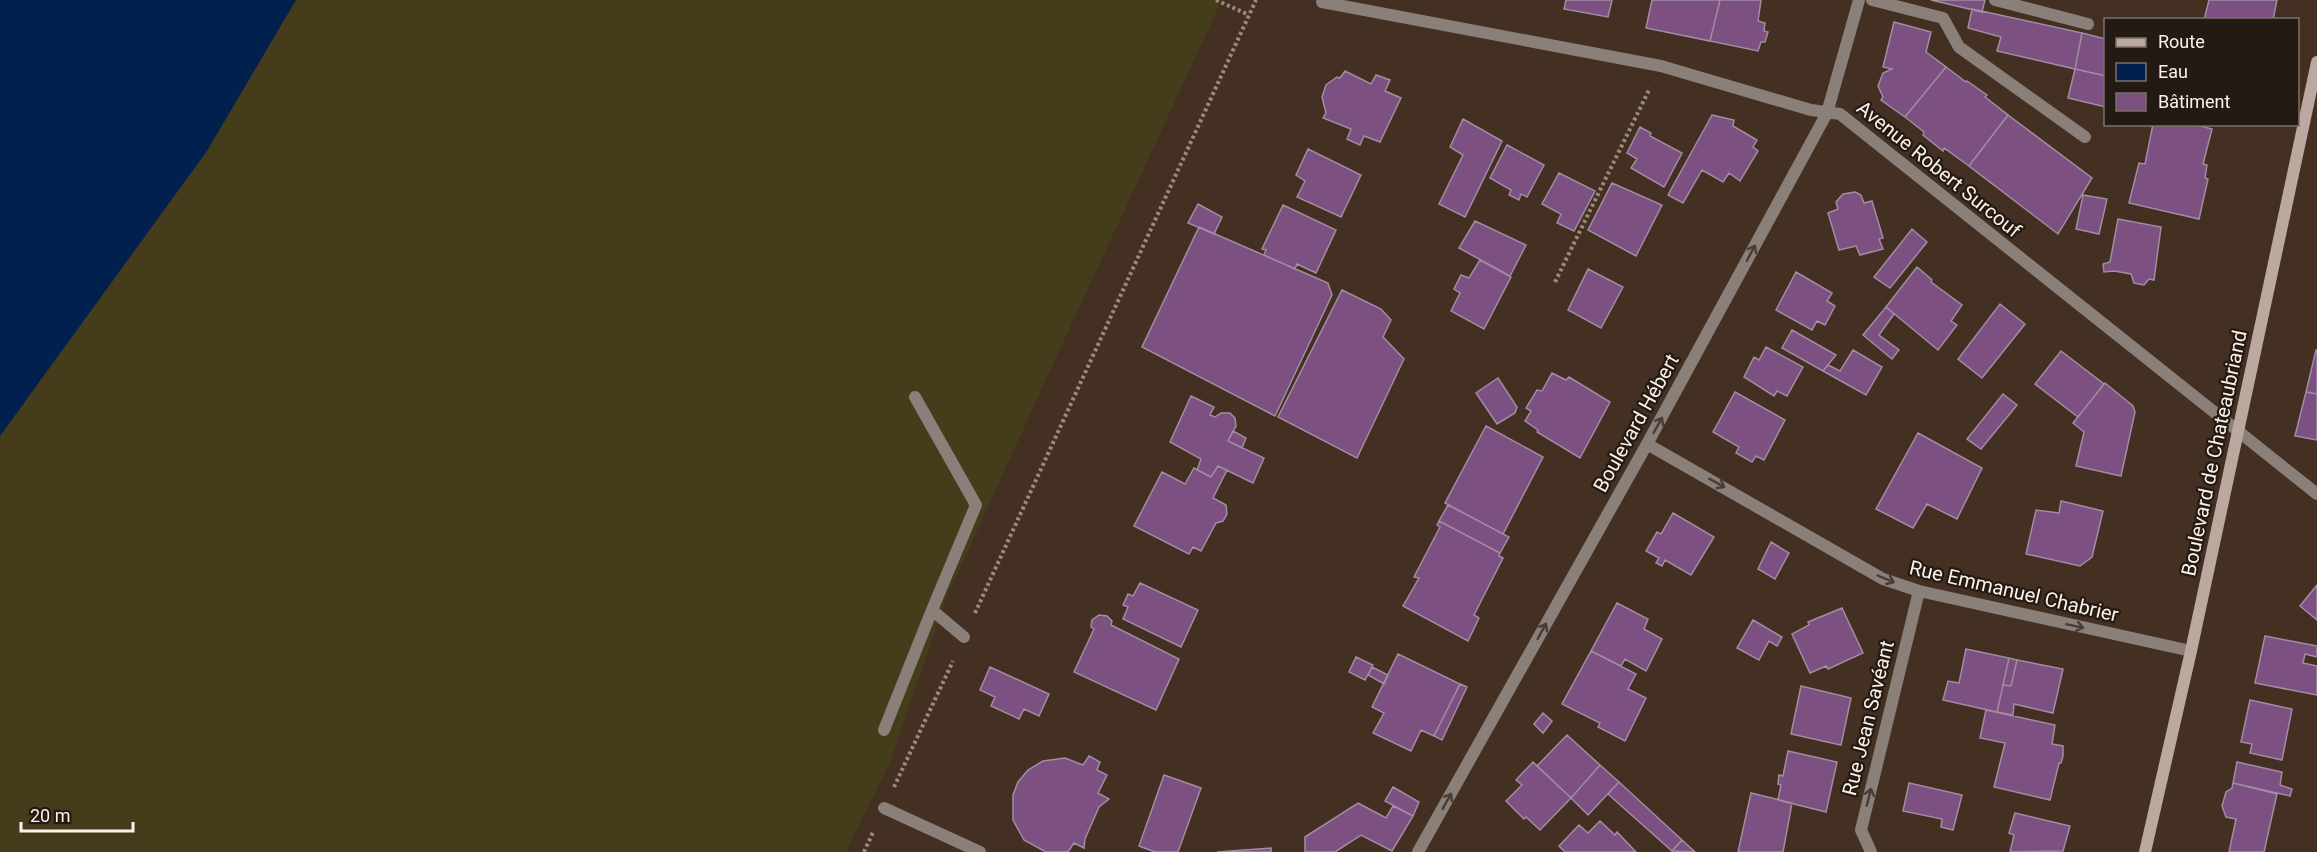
<svg xmlns="http://www.w3.org/2000/svg" width="2317" height="852" viewBox="0 0 2317 852" font-family="Roboto,sans-serif">
<rect width="100%" height="100%" fill="#433022"/>
<path fill="#453c1c" d="M 0,0 L 1222,0 L 1053,364 L 946,599 L 890,762 L 846,852 L 0,852 Z"/>
<path fill="#02204e" d="M 0,0 L 296,0 L 207,151 L 0,436 Z"/>
<path fill="#7c5081" stroke="#a08da2" stroke-width="1.5" d="M 1566,0 L 1612,0 L 1608,17 L 1564,9 Z
M 1652,0 L 1720,0 L 1710,41 L 1646,28 Z
M 1720,0 L 1761,0 L 1758,21 L 1765,23 L 1764,31 L 1768,32 L 1765,42 L 1761,42 L 1758,51 L 1710,41 Z
M 1931,0 L 1985,0 L 1982,12 Z
M 2209,0 L 2277,0 L 2273,20 L 2204,20 Z
M 1972,9 L 2082,33 L 2075,69 L 1997,51 L 2001,37 L 1968,28 Z
M 1894,22 L 1931,32 L 1926,52 L 1946,67 L 1905,117 L 1881,100 L 1883,97 L 1878,86 L 1883,73 L 1892,69 L 1883,67 Z
M 2082,33 L 2106,39 L 2106,76 L 2075,69 Z
M 1946,67 L 1966,82 L 1967,81 L 1987,95 L 1985,97 L 2008,115 L 1969,166 L 1944,148 L 1943,151 L 1923,135 L 1924,132 L 1905,117 Z
M 2075,69 L 2106,76 L 2106,107 L 2068,98 Z
M 1345,71 L 1371,84 L 1376,75 L 1390,80 L 1385,91 L 1401,98 L 1380,142 L 1364,136 L 1360,145 L 1347,139 L 1351,129 L 1323,118 L 1326,113 L 1322,97 L 1326,85 L 1337,77 L 1340,78 Z
M 1712,115 L 1734,120 L 1733,126 L 1757,140 L 1753,147 L 1758,151 L 1740,181 L 1729,173 L 1723,182 L 1702,170 L 1683,203 L 1668,195 Z
M 2008,115 L 2092,178 L 2058,234 L 1969,166 Z
M 1463,119 L 1502,141 L 1465,217 L 1439,204 L 1463,155 L 1450,147 Z
M 2153,124 L 2193,124 L 2212,129 L 2203,164 L 2207,165 L 2205,178 L 2208,179 L 2199,219 L 2129,203 L 2139,163 L 2145,164 Z
M 1640,127 L 1651,133 L 1650,136 L 1682,153 L 1664,187 L 1631,168 L 1637,159 L 1627,153 Z
M 1507,145 L 1544,165 L 1527,197 L 1521,194 L 1519,200 L 1509,195 L 1511,190 L 1490,178 Z
M 1308,149 L 1361,175 L 1341,217 L 1297,197 L 1305,181 L 1296,175 Z
M 1559,173 L 1595,191 L 1574,231 L 1557,223 L 1561,214 L 1542,204 Z
M 1612,183 L 1662,205 L 1636,256 L 1588,230 Z
M 1855,192 L 1861,195 L 1864,203 L 1872,201 L 1883,238 L 1879,239 L 1883,249 L 1860,255 L 1856,246 L 1839,250 L 1828,213 L 1838,209 L 1836,202 L 1843,194 Z
M 2083,195 L 2107,199 L 2099,234 L 2076,229 Z
M 1198,204 L 1222,217 L 1214,234 L 1188,223 Z
M 1283,205 L 1336,230 L 1316,273 L 1297,264 L 1295,269 L 1264,255 L 1266,250 L 1262,249 Z
M 2118,219 L 2161,227 L 2154,280 L 2149,279 L 2144,285 L 2134,283 L 2131,274 L 2114,271 L 2104,272 L 2103,264 L 2110,262 Z
M 1475,221 L 1526,245 L 1510,276 L 1459,248 Z
M 1199,227 L 1328,283 L 1332,295 L 1275,416 L 1142,347 Z
M 1912,229 L 1927,242 L 1890,288 L 1874,277 Z
M 1480,260 L 1511,277 L 1484,329 L 1451,311 L 1460,293 L 1454,289 L 1461,275 L 1469,278 Z
M 1917,267 L 1932,280 L 1931,282 L 1962,305 L 1951,321 L 1957,325 L 1938,350 L 1886,307 Z
M 1588,269 L 1623,287 L 1601,328 L 1568,310 Z
M 1796,272 L 1832,293 L 1827,301 L 1835,306 L 1825,325 L 1817,321 L 1812,330 L 1776,310 Z
M 1342,290 L 1381,309 L 1391,320 L 1383,337 L 1404,359 L 1357,458 L 1278,417 Z
M 2000,304 L 2025,324 L 1982,378 L 1958,359 Z
M 1886,307 L 1894,314 L 1879,335 L 1899,350 L 1892,359 L 1863,335 Z
M 1792,330 L 1836,355 L 1823,371 L 1782,348 Z
M 1766,347 L 1803,367 L 1787,396 L 1777,391 L 1774,396 L 1744,377 L 1754,357 L 1759,360 Z
M 1853,350 L 1882,367 L 1866,395 L 1823,371 L 1828,365 L 1840,371 Z
M 2316,350 L 2317,350 L 2317,394 L 2306,392 Z
M 2061,351 L 2104,384 L 2078,417 L 2035,384 Z
M 1552,373 L 1566,380 L 1569,377 L 1610,402 L 1580,458 L 1537,432 L 1538,430 L 1525,421 L 1531,411 L 1526,408 L 1537,390 L 1542,391 Z
M 1498,378 L 1517,407 L 1515,413 L 1497,424 L 1476,393 Z
M 2105,383 L 2133,406 L 2135,412 L 2121,476 L 2076,466 L 2084,432 L 2073,423 Z
M 1735,392 L 1785,420 L 1764,460 L 1756,456 L 1752,462 L 1736,453 L 1739,447 L 1713,432 Z
M 2306,392 L 2317,394 L 2317,440 L 2295,436 Z
M 2003,394 L 2017,405 L 1981,449 L 1967,439 Z
M 1191,396 L 1214,407 L 1210,415 L 1215,417 L 1221,413 L 1230,413 L 1235,418 L 1236,426 L 1228,441 L 1264,458 L 1253,483 L 1218,466 L 1211,477 L 1197,470 L 1201,459 L 1170,442 Z
M 1486,426 L 1543,457 L 1503,534 L 1445,503 Z
M 1233,431 L 1246,438 L 1242,448 L 1228,441 Z
M 1918,433 L 1982,468 L 1957,519 L 1927,504 L 1913,528 L 1876,509 Z
M 1218,466 L 1227,470 L 1213,498 L 1226,505 L 1227,514 L 1223,521 L 1216,523 L 1201,551 L 1193,547 L 1189,554 L 1134,526 L 1162,472 L 1185,484 L 1194,468 L 1211,477 Z
M 2061,501 L 2103,511 L 2092,557 L 2080,566 L 2026,554 L 2036,510 L 2059,513 Z
M 1448,505 L 1509,537 L 1500,553 L 1439,521 Z
M 1673,513 L 1714,537 L 1691,575 L 1665,560 L 1662,566 L 1656,563 L 1659,558 L 1646,551 L 1657,532 L 1661,534 Z
M 1439,521 L 1500,553 L 1499,556 L 1503,558 L 1474,615 L 1479,618 L 1468,641 L 1403,606 L 1419,578 L 1414,577 L 1440,527 L 1437,525 Z
M 1771,542 L 1789,553 L 1775,579 L 1758,569 Z
M 1140,583 L 1198,610 L 1181,647 L 1123,619 L 1128,607 L 1123,605 L 1128,594 L 1133,596 Z
M 2317,585 L 2317,620 L 2300,606 Z
M 1617,603 L 1648,619 L 1644,629 L 1662,639 L 1646,671 L 1625,659 L 1621,666 L 1591,651 Z
M 1842,608 L 1863,653 L 1828,669 L 1826,666 L 1810,673 L 1792,634 L 1809,625 L 1808,622 Z
M 1099,615 L 1107,616 L 1112,621 L 1111,625 L 1179,659 L 1156,710 L 1074,672 L 1094,629 L 1091,627 L 1092,620 Z
M 1753,620 L 1782,637 L 1777,646 L 1769,641 L 1759,660 L 1737,648 Z
M 2265,636 L 2317,646 L 2317,657 L 2305,654 L 2303,663 L 2317,666 L 2317,695 L 2255,683 Z
M 1966,649 L 2009,658 L 1997,712 L 1943,700 L 1948,681 L 1959,683 Z
M 1591,651 L 1636,674 L 1628,689 L 1646,698 L 1625,741 L 1598,727 L 1600,723 L 1562,704 Z
M 1398,654 L 1460,684 L 1434,736 L 1421,730 L 1411,751 L 1373,733 L 1384,713 L 1372,707 Z
M 1356,657 L 1373,665 L 1365,680 L 1349,672 Z
M 2009,658 L 2017,660 L 2011,686 L 2003,685 Z
M 2017,660 L 2063,669 L 2053,713 L 2014,704 L 2013,715 L 1997,712 L 2003,685 L 2011,686 Z
M 990,667 L 1049,694 L 1039,716 L 1024,709 L 1019,719 L 991,706 L 995,697 L 980,690 Z
M 1372,667 L 1388,675 L 1384,684 L 1368,675 Z
M 1460,684 L 1467,687 L 1442,740 L 1434,736 Z
M 1801,686 L 1851,698 L 1841,745 L 1791,734 Z
M 2250,700 L 2292,709 L 2282,760 L 2250,753 L 2252,744 L 2241,742 Z
M 1986,710 L 2055,725 L 2052,744 L 2063,746 L 2063,756 L 2061,763 L 2059,763 L 2050,800 L 1994,787 L 2005,743 L 1980,738 Z
M 1543,713 L 1552,721 L 1543,733 L 1534,724 Z
M 1567,735 L 1600,765 L 1571,798 L 1537,766 Z
M 1788,751 L 1837,762 L 1826,812 L 1778,800 L 1781,785 L 1778,784 L 1779,775 L 1783,776 Z
M 1089,756 L 1100,762 L 1097,770 L 1107,775 L 1098,793 L 1109,799 L 1099,807 L 1085,839 L 1084,848 L 1074,843 L 1068,852 L 1046,852 L 1024,840 L 1013,820 L 1013,795 L 1018,782 L 1028,770 L 1043,761 L 1065,758 L 1083,765 Z
M 1533,762 L 1571,798 L 1540,830 L 1526,817 L 1524,819 L 1506,801 L 1522,785 L 1516,780 Z
M 2237,762 L 2282,772 L 2280,785 L 2292,789 L 2290,796 L 2233,783 Z
M 1600,765 L 1619,782 L 1588,815 L 1571,798 Z
M 1164,775 L 1201,788 L 1178,852 L 1155,852 L 1139,846 Z
M 1619,782 L 1682,840 L 1672,851 L 1608,794 Z
M 1909,783 L 1962,795 L 1953,830 L 1941,827 L 1942,819 L 1903,811 Z
M 2233,783 L 2277,794 L 2264,852 L 2229,852 L 2236,819 L 2226,817 L 2222,806 L 2226,792 L 2232,788 Z
M 1393,787 L 1419,802 L 1413,816 L 1385,801 Z
M 1751,793 L 1792,803 L 1783,852 L 1738,852 Z
M 1358,803 L 1386,818 L 1393,806 L 1413,816 L 1392,851 L 1361,835 L 1335,852 L 1305,852 L 1305,837 Z
M 2015,813 L 2070,826 L 2063,851 L 2010,852 L 2014,835 L 2009,833 Z
M 1600,821 L 1615,835 L 1617,832 L 1636,852 L 1565,852 L 1559,846 L 1579,825 L 1588,833 Z
M 1682,840 L 1695,852 L 1672,851 Z
M 1271,848 L 1271,852 L 1217,852 Z"/>
<g fill="none" stroke-linecap="round" stroke-linejoin="round">
<path stroke="#9b8b7f" stroke-width="4" stroke-dasharray="3 3" stroke-linecap="butt" d="M 1216,0 L 1249,15
M 1555,282 L 1650,88
M 975,613 L 1256,0
M 894,787 L 953,661
M 864,852 L 873,832"/>
<path stroke="#8b7f7a" stroke-width="12" d="M 1872,0 L 1943,18 L 1959,47 L 2085,137
M 1995,0 L 2088,24
M 915,397 L 976,505 L 932,610 L 964,637
M 884,730 L 932,610"/>
<path stroke="#8b7f7a" stroke-width="12" d="M 1322,2 L 1661,66 L 1811,110 L 1840,114 L 2317,494
M 1647,444 L 1883,579 L 1919,591 L 2191,651
M 884,808 L 980,852
M 1418,852 L 1647,444 L 1827,113 L 1859,0
M 1871,852 L 1861,830 L 1919,591"/>
<path stroke="#bba9a0" stroke-width="12" d="M 2145,852 L 2191,651 L 2317,62"/>
</g>
<defs><path id="oneway-shaft" d="M-6 0H5M1.5-3L5.5 0L1.5 3" fill="none" stroke-width="1.6" stroke-linecap="round" stroke-linejoin="round" transform="scale(1.5)"/></defs>
<g stroke="#473d38">
<use href="#oneway-shaft" transform="translate(1751 253) rotate(-62)"/>
<use href="#oneway-shaft" transform="translate(1658 425) rotate(-61)"/>
<use href="#oneway-shaft" transform="translate(1717 483) rotate(29)"/>
<use href="#oneway-shaft" transform="translate(1886 579) rotate(23)"/>
<use href="#oneway-shaft" transform="translate(2075 626) rotate(12)"/>
<use href="#oneway-shaft" transform="translate(1542 631) rotate(-61)"/>
<use href="#oneway-shaft" transform="translate(1869 797) rotate(-76)"/>
<use href="#oneway-shaft" transform="translate(1447 801) rotate(-61)"/>
</g>
<g text-anchor="middle" dominant-baseline="central" stroke-width="4.5" stroke-linejoin="round" paint-order="stroke">
<g font-size="20" fill="#fef1e8" stroke="#231a14">
<text transform="translate(1939 169) rotate(39)">Avenue Robert Surcouf</text>
<text transform="translate(1636 423) rotate(-61)">Boulevard Hébert</text>
<text transform="translate(2214 453) rotate(-78)">Boulevard de Chateaubriand</text>
<text transform="translate(2014 591) rotate(13)">Rue Emmanuel Chabrier</text>
<text transform="translate(1868 718) rotate(-76)">Rue Jean Savéant</text>
</g>
</g>
<rect x="2104" y="18" width="195" height="108" fill="#231a14" stroke="#7b7069" stroke-width="1.5"/>
<rect x="2116" y="38" width="30" height="9" fill="#bba9a0" stroke="#7b7069" stroke-width="1.5"/>
<text x="2158" y="48" font-size="18" fill="#fef1e8">Route</text>
<rect x="2116" y="63" width="30" height="18" fill="#02204e" stroke="#7b7069" stroke-width="1.5"/>
<text x="2158" y="78" font-size="18" fill="#fef1e8">Eau</text>
<rect x="2116" y="93" width="30" height="18" fill="#7c5081" stroke="#7b7069" stroke-width="1.5"/>
<text x="2158" y="108" font-size="18" fill="#fef1e8">Bâtiment</text>
<path d="M21 822v9h112v-9" fill="none" stroke="#fef1e8" stroke-width="3"/>
<text x="30" y="822" font-size="18" fill="#fef1e8" stroke="#231a14" stroke-width="4.5" paint-order="stroke">20 m</text>
</svg>
